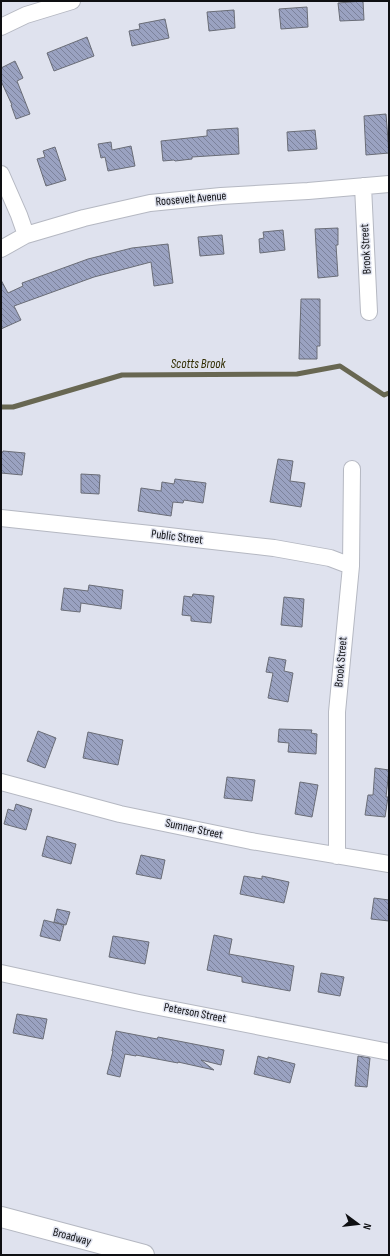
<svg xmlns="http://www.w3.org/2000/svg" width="390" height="1256" viewBox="0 0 390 1256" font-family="'Sofia Sans Condensed',sans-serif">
<defs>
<pattern id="building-back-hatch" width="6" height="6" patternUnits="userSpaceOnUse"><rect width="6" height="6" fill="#9aa2c1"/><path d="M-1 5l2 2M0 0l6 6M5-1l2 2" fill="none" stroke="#7c829b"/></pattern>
</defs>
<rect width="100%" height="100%" fill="#dfe2ee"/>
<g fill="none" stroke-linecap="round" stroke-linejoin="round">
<path stroke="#686752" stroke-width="5" d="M 1,407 L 13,407 L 122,375 L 297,374 L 340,366 L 384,395 L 389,393"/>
</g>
<path fill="url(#building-back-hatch)" stroke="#6a6d77" d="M 363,1 L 364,20 L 340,21 L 338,3 Z
M 307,7 L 308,27 L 281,29 L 279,9 Z
M 234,10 L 235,28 L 209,31 L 207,12 Z
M 165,19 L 169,38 L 132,46 L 129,31 L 140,29 L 139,24 Z
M 87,37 L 94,56 L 54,71 L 47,53 Z
M 15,61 L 23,78 L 17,81 L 30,114 L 16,119 L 11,105 L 12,105 L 1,81 L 1,68 Z
M 386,114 L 389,153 L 366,155 L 364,116 Z
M 238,128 L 239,154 L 192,157 L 192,159 L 175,161 L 174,160 L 163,161 L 161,141 L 207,136 L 207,130 Z
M 315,130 L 317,149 L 288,151 L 287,132 Z
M 111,142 L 112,150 L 131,146 L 135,166 L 108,171 L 105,157 L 101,158 L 98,144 Z
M 55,147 L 66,180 L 46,186 L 37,159 L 45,157 L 43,151 Z
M 338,228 L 338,245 L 336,245 L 338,276 L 318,278 L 315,229 Z
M 283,230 L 285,250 L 260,253 L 259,239 L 264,238 L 263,232 Z
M 222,235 L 224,254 L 200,256 L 198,237 Z
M 168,244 L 173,283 L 154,286 L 151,262 L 94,277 L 14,306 L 21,320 L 1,329 L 1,280 L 8,293 L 23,286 L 22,283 L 88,259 L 132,248 Z
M 301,299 L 320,299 L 320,346 L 317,346 L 317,359 L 299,359 Z
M 3,451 L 25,453 L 22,475 L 1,473 L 1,452 L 3,452 Z
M 278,459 L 293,461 L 290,481 L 305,483 L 301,507 L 270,502 Z
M 81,474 L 100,475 L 99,494 L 81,493 Z
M 175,479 L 206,483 L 203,503 L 184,500 L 183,503 L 173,502 L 171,516 L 138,511 L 141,488 L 161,491 L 162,482 L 174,484 Z
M 89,585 L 123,590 L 121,609 L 81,603 L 80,612 L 61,610 L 64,588 L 88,591 Z
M 193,594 L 214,596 L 211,623 L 191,621 L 191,616 L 182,615 L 184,596 L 192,597 Z
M 284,597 L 304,599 L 302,627 L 281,625 Z
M 269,657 L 286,660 L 284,671 L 293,673 L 288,702 L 268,698 L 273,673 L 266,672 Z
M 279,729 L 312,730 L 311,733 L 317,734 L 316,754 L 288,752 L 289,743 L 278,742 Z
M 38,731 L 56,738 L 45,768 L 27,761 Z
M 88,732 L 123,740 L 118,765 L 83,758 Z
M 375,768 L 389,770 L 386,797 L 388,797 L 385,817 L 365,815 L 368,795 L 373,795 Z
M 227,777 L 255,780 L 252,801 L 224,798 Z
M 300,782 L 318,785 L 312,817 L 295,814 Z
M 16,804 L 32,809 L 26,830 L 4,824 L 8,809 L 14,811 Z
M 47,836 L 76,844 L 71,864 L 42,856 Z
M 141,855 L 165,860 L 161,879 L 136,874 Z
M 244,876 L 262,879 L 262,876 L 289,882 L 284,903 L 240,894 Z
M 374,898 L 389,900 L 389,921 L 371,919 Z
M 57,909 L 70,912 L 66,925 L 54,922 Z
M 44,920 L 64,925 L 60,941 L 40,936 Z
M 214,935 L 232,939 L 229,954 L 294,966 L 290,991 L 242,982 L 242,977 L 207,970 Z
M 113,936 L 149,942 L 145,964 L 109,957 Z
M 321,973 L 344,977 L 340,996 L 318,992 Z
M 17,1014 L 47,1019 L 43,1039 L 13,1033 Z
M 116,1031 L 157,1039 L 158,1037 L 224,1050 L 221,1065 L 201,1060 L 214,1070 L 178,1062 L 178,1063 L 136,1055 L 136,1056 L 125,1054 L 120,1077 L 107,1074 L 113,1051 L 112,1051 Z
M 258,1056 L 268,1059 L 268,1057 L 295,1064 L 290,1083 L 254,1074 Z
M 358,1056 L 370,1058 L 367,1087 L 355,1086 Z"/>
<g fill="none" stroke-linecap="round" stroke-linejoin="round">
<defs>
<path id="minor" d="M 1,27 L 26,15 L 72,1
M 1,174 L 19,215 L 26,235
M 363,186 L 369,312
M 1,249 L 26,235 L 84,218 L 150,203 L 221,196 L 308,191 L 389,184
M 1,518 L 160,535 L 274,548 L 330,558 L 351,566
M 1,782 L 120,814 L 251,841 L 389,864
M 337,856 L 337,712 L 351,566 L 352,469
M 1,973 L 139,1003 L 389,1052"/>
<path id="tertiary" d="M 1,1217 L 144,1255"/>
</defs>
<use href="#minor" stroke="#b5b8c2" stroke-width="18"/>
<use href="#tertiary" stroke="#b5b8c2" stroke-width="22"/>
<use href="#minor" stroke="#fff" stroke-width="16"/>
<use href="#tertiary" stroke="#fff" stroke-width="20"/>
</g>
<g text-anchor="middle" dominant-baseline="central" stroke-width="3" stroke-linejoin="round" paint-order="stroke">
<g font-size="12" fill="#0e0f12" stroke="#dfe2ee">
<text transform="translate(191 199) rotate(-5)">Roosevelt Avenue</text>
<text transform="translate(366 249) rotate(-93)">Brook Street</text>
<text transform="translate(177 537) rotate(7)">Public Street</text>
<text transform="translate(341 662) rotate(-85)">Brook Street</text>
<text transform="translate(194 829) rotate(12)">Sumner Street</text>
<text transform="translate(195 1013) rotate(11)">Peterson Street</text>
<text transform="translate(72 1237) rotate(15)">Broadway</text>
</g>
<g font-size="13" font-style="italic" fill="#302c01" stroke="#dfe2ee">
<text x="198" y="364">Scotts Brook</text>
</g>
</g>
<rect width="390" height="1256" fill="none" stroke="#0e0f12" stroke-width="4"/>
<g transform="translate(358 1224) rotate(105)" stroke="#dfe2ee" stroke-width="3" paint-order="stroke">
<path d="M0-3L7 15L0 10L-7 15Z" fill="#0e0f12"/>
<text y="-6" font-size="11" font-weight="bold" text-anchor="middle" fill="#0e0f12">N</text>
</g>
</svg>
